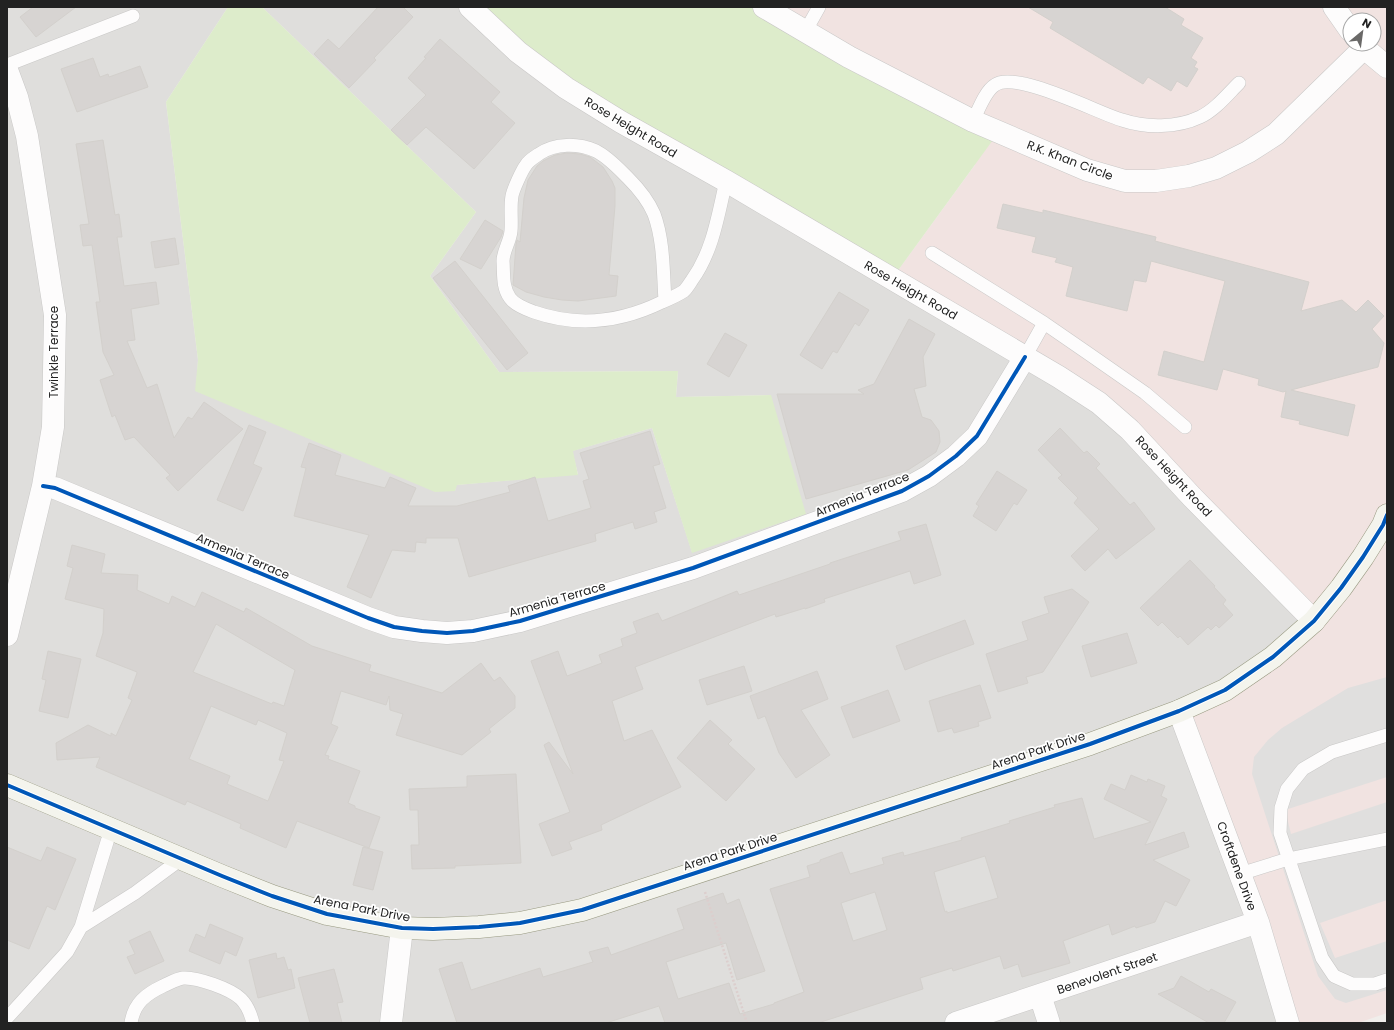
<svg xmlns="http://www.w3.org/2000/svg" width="1394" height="1030" viewBox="0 0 1394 1030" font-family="Poppins,sans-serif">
<rect width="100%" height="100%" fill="#f0eeeb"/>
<path fill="#dfdedc" d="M 7,7 L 228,7 L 166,102 L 198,360 L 196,391 L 455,491 L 456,485 L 578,474 L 572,451 L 652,428 L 692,552 L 771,395 L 676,397 L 678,371 L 499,372 L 430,276 L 476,212 L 262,7 L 468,7 L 1098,403 L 1312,620 L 1290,1023 L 7,1023 Z"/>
<path fill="#f1e3e1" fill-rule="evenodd" d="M 767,7 L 1387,7 L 1387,1013 L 1358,1023 L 1290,1023 L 1180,711 L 1312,621 L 1129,431 L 891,280 L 975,165 ZM 1350,20 L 1374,20 L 1374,44 L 1350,44 Z"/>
<path fill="#ddeccb" d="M 228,7 L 262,7 L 476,212 L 430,276 L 499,372 L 678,371 L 676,397 L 771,395 L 806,514 L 692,553 L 652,428 L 573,451 L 578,475 L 457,485 L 455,491 L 435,492 L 195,391 L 198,360 L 166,102 Z
M 468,7 L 767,7 L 998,133 L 891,280 L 620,123 Z"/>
<path fill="#e0dfde" d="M 1387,677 L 1387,777 L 1285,810 L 1291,834 L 1387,802 L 1387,900 L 1320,923 L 1335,958 L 1387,941 L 1387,990 L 1346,1003 L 1335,999 L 1318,976 L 1252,774 L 1254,757 L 1268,740 L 1282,728 L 1348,688 Z"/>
<path fill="#d7d4d2" stroke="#d3d0cc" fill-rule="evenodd" d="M 33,7 L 76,7 L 36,37 L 20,17 Z
M 378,7 L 403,7 L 413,17 L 374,58 L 376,60 L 349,88 L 314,54 L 328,39 L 339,49 Z
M 1028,7 L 1165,7 L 1184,19 L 1181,25 L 1203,38 L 1191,58 L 1197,62 L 1194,67 L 1198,69 L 1187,87 L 1177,81 L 1171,91 L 1148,77 L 1143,84 L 1050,28 L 1053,22 Z
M 440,39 L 500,92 L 491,102 L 515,123 L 474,169 L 426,127 L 407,145 L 391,130 L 426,95 L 408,78 L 426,58 L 424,57 Z
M 93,58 L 100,77 L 108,74 L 109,77 L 140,66 L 148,87 L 77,112 L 61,69 Z
M 103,140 L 115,215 L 119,214 L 122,237 L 117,237 L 124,286 L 156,282 L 159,304 L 131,309 L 135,340 L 127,341 L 147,388 L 157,384 L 174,438 L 188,417 L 192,419 L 204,402 L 243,429 L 178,491 L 166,478 L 170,475 L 134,437 L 125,440 L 115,415 L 112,417 L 100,380 L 114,375 L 103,352 L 96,302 L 100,302 L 92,245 L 83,246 L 80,225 L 89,224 L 76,144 Z
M 567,153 L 580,154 L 590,157 L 603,167 L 612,181 L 615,188 L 615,206 L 609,275 L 618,276 L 616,296 L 578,301 L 562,300 L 544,297 L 526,292 L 513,285 L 516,244 L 517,240 L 520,242 L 524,198 L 528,180 L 537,166 L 543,161 L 555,155 Z
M 1003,204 L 1043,213 L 1043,210 L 1156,237 L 1155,241 L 1309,282 L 1301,311 L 1342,300 L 1356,312 L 1368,300 L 1384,316 L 1372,329 L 1384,343 L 1378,367 L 1291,390 L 1355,405 L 1348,436 L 1299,424 L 1300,421 L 1281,417 L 1286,391 L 1283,392 L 1258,385 L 1259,379 L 1223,369 L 1217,390 L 1158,375 L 1164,351 L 1204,362 L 1225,281 L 1151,261 L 1146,282 L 1134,280 L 1127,311 L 1066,296 L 1073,267 L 1055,262 L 1057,258 L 1032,252 L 1036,237 L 997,228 Z
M 485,220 L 503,231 L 501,237 L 481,269 L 460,259 Z
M 175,238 L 179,264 L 155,268 L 151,242 Z
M 455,261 L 528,353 L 507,370 L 433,278 Z
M 839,292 L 869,310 L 859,326 L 855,323 L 837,353 L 833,351 L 822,369 L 800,355 Z
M 909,319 L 935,334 L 923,357 L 926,386 L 914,389 L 922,417 L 931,420 L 939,431 L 940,442 L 936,452 L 908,470 L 806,499 L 777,394 L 864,394 L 858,390 L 874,384 Z
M 725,333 L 747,345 L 729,377 L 707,364 Z
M 249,425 L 266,432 L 253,464 L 262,468 L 243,511 L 217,500 Z
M 1060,428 L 1084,453 L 1087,451 L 1100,464 L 1096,468 L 1130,505 L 1134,502 L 1155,529 L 1116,559 L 1108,549 L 1085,571 L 1071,556 L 1099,529 L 1074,503 L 1078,498 L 1058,478 L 1062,475 L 1038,450 Z
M 650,431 L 660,464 L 653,466 L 666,508 L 654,512 L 657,522 L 635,529 L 633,522 L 595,534 L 596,541 L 469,577 L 458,538 L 426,538 L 426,543 L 416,542 L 415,552 L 392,550 L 371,598 L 347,587 L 369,535 L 294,516 L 306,468 L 301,467 L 309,443 L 341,455 L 335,475 L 385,488 L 390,477 L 416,488 L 408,506 L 457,506 L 510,492 L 508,486 L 535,477 L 548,521 L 591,508 L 583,481 L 589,479 L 580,453 Z
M 997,471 L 1027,490 L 1017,505 L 1014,503 L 996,531 L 973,516 L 979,506 L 976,504 Z
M 926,524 L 941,575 L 914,584 L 910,571 L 824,599 L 825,602 L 805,609 L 805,608 L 776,617 L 775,614 L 635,667 L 643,689 L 612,701 L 624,741 L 652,730 L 681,787 L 601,825 L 602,830 L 569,842 L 572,849 L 552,856 L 539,824 L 570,812 L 544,745 L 549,742 L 573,774 L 531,661 L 558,651 L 567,676 L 602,663 L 599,655 L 623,646 L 621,639 L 637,633 L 633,622 L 658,613 L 662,621 L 737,591 L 739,595 L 830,564 L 830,563 L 901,540 L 898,532 Z
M 72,545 L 105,554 L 101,573 L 138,575 L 137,590 L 169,604 L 172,596 L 195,607 L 202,592 L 244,612 L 246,608 L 312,646 L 371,665 L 369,671 L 442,693 L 481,663 L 494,681 L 500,677 L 515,696 L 515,708 L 489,729 L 491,732 L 462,755 L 396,735 L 403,714 L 390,710 L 389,696 L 386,705 L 341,691 L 331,724 L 338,727 L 325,755 L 329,756 L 328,759 L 360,771 L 348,803 L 355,806 L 355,808 L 380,817 L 369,848 L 297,821 L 286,848 L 240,828 L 241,824 L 187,801 L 185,805 L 96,767 L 100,757 L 57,760 L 56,743 L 88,725 L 111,736 L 111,733 L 116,736 L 132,700 L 128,698 L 137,673 L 137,672 L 96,656 L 103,633 L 104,609 L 65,599 L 73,568 L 67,566 ZM 216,624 L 295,670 L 284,706 L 273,702 L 272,704 L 193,672 ZM 211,706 L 256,725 L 258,720 L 287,733 L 279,760 L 284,761 L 268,801 L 227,784 L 230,776 L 189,759 Z
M 1190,560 L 1215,586 L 1214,587 L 1226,600 L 1223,604 L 1233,615 L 1219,628 L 1216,625 L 1211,630 L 1208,627 L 1188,645 L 1180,636 L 1178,638 L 1162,622 L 1158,626 L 1140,608 Z
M 1072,589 L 1089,602 L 1043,672 L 1026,677 L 1028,683 L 998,692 L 986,654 L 1028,640 L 1022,622 L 1049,613 L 1044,597 Z
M 965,620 L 974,644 L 925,662 L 905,670 L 896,646 Z
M 1127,633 L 1137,663 L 1091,677 L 1082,646 Z
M 48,651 L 81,659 L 68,718 L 39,711 L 46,680 L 42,679 Z
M 744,666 L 752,691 L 707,705 L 699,680 Z
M 817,671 L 828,699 L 801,710 L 830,755 L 796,778 L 779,753 L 765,716 L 758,719 L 750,696 Z
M 980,685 L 991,718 L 978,722 L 979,726 L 954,733 L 952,728 L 938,732 L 929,701 Z
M 888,690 L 900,721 L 853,738 L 841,707 Z
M 710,720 L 732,740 L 728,744 L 755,769 L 726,801 L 677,758 Z
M 516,774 L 521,863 L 455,866 L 455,868 L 412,869 L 411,845 L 419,845 L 418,810 L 410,810 L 409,789 L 467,787 L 467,776 Z
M 1131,775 L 1147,782 L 1148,779 L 1165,786 L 1161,796 L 1167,799 L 1145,845 L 1184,832 L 1189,847 L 1153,860 L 1190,880 L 1176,906 L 1165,901 L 1155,922 L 1136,928 L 1135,926 L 1112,935 L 1109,924 L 1063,941 L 1070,963 L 1022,977 L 1018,964 L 1004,969 L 1000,956 L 953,971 L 952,968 L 920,978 L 923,989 L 818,1023 L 665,1023 L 659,1006 L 606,1023 L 457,1023 L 439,969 L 462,962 L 471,990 L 540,968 L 543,977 L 593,962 L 589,952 L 608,947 L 611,955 L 684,929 L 677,909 L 723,893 L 727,904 L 739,899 L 765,971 L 737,980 L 726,943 L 666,962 L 678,999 L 729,983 L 740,1014 L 774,1004 L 774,1003 L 804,992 L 770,889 L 810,877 L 807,866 L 820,862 L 820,860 L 842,852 L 850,874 L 884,864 L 882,858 L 903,852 L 904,856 L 962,840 L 961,838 L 1010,823 L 1009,821 L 1055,807 L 1054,805 L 1082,798 L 1094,839 L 1151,822 L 1104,799 L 1111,784 L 1125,790 ZM 985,856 L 998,898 L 947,913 L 947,911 L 945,912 L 934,872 ZM 875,892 L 887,930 L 853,941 L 841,903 Z
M 7,847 L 41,861 L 47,847 L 76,859 L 55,910 L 47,906 L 29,949 L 7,940 Z
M 363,847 L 383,852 L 373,890 L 353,885 Z
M 210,924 L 243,938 L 236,956 L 225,951 L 220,964 L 189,951 L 196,934 L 205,938 Z
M 150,931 L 164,961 L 135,974 L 127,957 L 135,954 L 129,941 Z
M 276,953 L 277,959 L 284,957 L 288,970 L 291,969 L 295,988 L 258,998 L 249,960 Z
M 334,969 L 343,1002 L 337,1003 L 342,1023 L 310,1023 L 298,978 Z
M 1181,976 L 1209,992 L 1211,989 L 1236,1002 L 1224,1023 L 1209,1023 L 1158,994 L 1174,988 Z"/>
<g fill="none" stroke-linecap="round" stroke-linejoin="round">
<defs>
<path id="lane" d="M 805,32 L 819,7
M 7,65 L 133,16
M 973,121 C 978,111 985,91 995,85 C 1015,70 1098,113 1122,120 C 1146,128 1177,128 1200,117 C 1215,110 1227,95 1239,83
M 932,253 L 1044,323 L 1089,354 L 1145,393 L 1185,427
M 665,300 C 663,272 664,241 654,214 C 648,200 638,188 628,178 C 618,168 608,157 596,151 C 578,143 555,143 539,154 C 535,157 529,160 526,165 C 522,170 513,190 512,196 C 510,207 512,220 511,231 C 510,242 503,251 503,261 C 504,274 502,287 510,298 C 515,305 526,309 534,312 C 577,327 621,322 662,302 C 669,299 678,295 684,291 C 687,288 690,283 692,280 C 713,251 718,215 726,181
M 1025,357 L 1044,323
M 1387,735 L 1332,752 L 1303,769 L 1287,789 L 1281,808 L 1280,833 L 1322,958 L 1334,976 L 1352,984 L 1375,984 L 1387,980
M 1240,874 L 1288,859 L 1387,839
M 81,927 L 111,829
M 7,1018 L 67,952 L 81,927 L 135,893 L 181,859
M 131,1023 C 134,1003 146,994 163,986 C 170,983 176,979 183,978 C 197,977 231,989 241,999 C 247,1005 251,1015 253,1023"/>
<path id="street" d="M 470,7 L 518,52 L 566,88 L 621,122 L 726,181 L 1059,377 L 1099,403 L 1130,430 L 1192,497 L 1314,621
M 764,7 L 849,57 L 973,121 L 1087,170 L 1125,181 L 1156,181 L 1189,176 L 1216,168 L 1248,152 L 1276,134 L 1364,48
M 1334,7 L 1350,30
M 1361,44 L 1364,48 L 1387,67
M 7,70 L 17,97 L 27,136 L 55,315 L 53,427 L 43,486 L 7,635
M 43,486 L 55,488 L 368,618 L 394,627 L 422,631 L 447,633 L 473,631 L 520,621 L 693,568 L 902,491 L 929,476 L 956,456 L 977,436 L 1025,357
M 1179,711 L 1258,922 L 1288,1023
M 1040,995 L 1049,1023
M 391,1023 L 402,928
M 956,1023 L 1258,922"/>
<path id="secondary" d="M 7,785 L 222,876 L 272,896 L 327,914 L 402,928 L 433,929 L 479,927 L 520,923 L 582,910 L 1090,744 L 1179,711 L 1225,690 L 1273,657 L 1314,621 L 1341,588 L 1363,557 L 1383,525 L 1387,515"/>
</defs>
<use href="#lane" stroke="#c9c8c7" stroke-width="14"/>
<use href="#street" stroke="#c9c8c7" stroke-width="23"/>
<use href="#secondary" stroke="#999a82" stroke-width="23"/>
<path stroke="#dccecd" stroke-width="2.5" stroke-dasharray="2 2" stroke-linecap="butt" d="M 705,892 L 747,1023"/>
<use href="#lane" stroke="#fdfcfc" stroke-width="13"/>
<use href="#street" stroke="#fdfcfc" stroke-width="22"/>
<use href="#secondary" stroke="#f4f4ed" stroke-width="22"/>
<defs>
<path id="cycleway" d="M 43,486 L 55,488 L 368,618 L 394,627 L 422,631 L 447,633 L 473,631 L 520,621 L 693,568 L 902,491 L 929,476 L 956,456 L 977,436 L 1025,357
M 7,785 L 222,876 L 272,896 L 327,914 L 402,928 L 433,929 L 479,927 L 520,923 L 582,910 L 1090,744 L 1179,711 L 1225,690 L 1273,657 L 1314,621 L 1341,588 L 1363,557 L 1383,525 L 1387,515"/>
</defs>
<use href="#cycleway" stroke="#fff" stroke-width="6"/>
<use href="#cycleway" stroke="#0057b8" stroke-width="4"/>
</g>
<g text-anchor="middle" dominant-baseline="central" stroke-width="3.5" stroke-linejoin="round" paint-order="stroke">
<g font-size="12" fill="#222" stroke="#fff">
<text transform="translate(631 127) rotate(31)">Rose Height Road</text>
<text transform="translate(1070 160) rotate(21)">R.K. Khan Circle</text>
<text transform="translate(911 290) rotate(30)">Rose Height Road</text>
<text transform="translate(53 352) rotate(-90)">Twinkle Terrace</text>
<text transform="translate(1174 476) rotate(47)">Rose Height Road</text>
<text transform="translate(862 494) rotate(-22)">Armenia Terrace</text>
<text transform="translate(243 556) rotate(23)">Armenia Terrace</text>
<text transform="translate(557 599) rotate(-16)">Armenia Terrace</text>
<text transform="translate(1038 750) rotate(-18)">Arena Park Drive</text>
<text transform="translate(730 851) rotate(-18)">Arena Park Drive</text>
<text transform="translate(1237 866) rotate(70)">Croftdene Drive</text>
<text transform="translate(362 908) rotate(11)">Arena Park Drive</text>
<text transform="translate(1107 973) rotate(-19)">Benevolent Street</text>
</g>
</g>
<rect width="1394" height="1030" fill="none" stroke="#222222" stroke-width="16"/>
<g transform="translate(1362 32) rotate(29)"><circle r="19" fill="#ffffff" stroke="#a7a7a7"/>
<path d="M0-3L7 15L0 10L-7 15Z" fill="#6a6968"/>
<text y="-6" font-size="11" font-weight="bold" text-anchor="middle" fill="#222222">N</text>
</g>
</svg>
